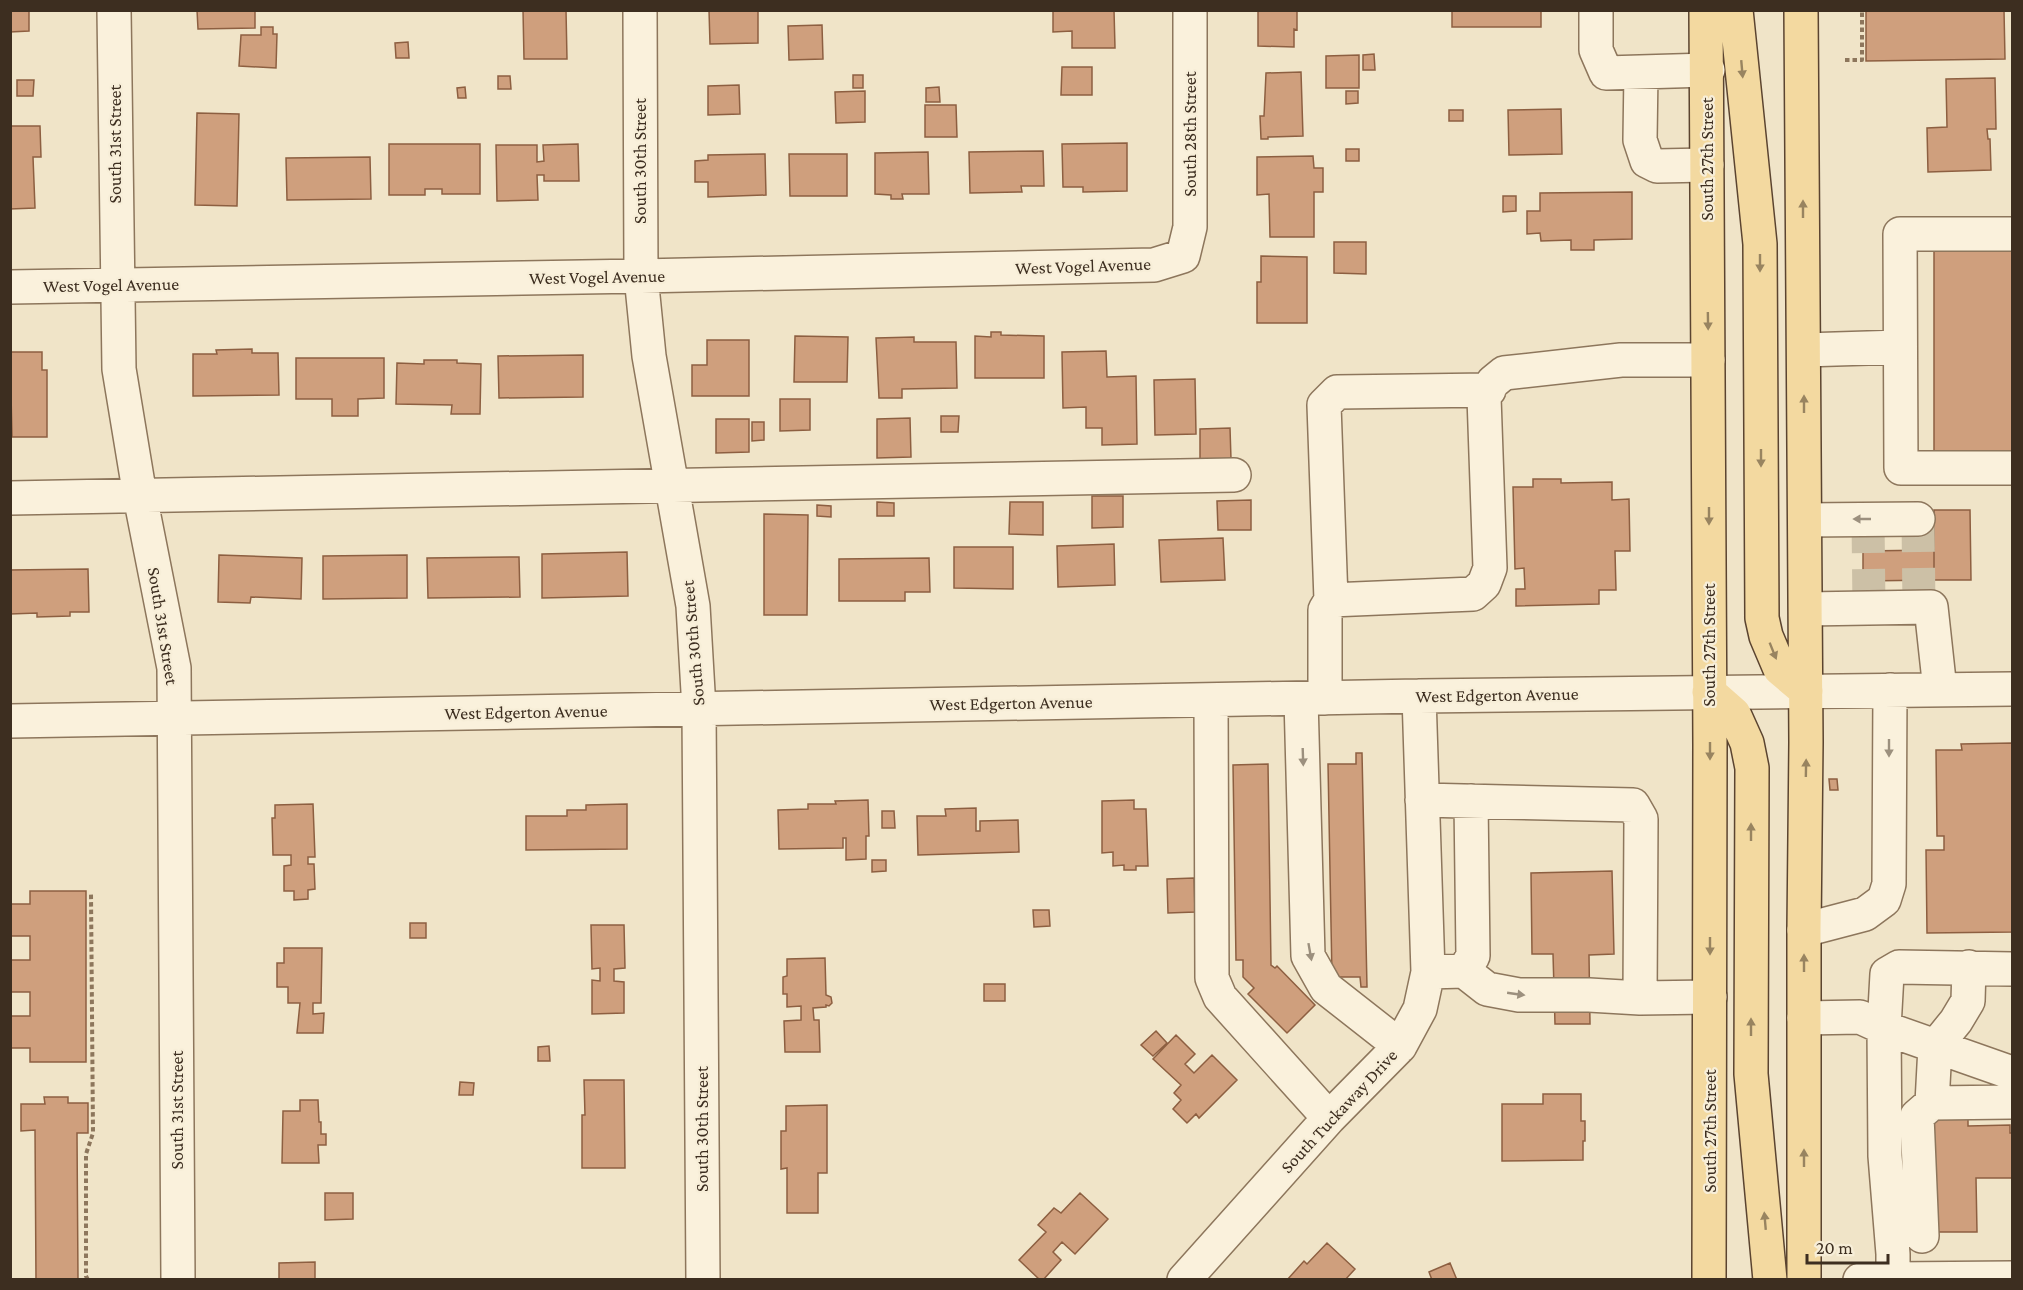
<svg xmlns="http://www.w3.org/2000/svg" width="2023" height="1290" viewBox="0 0 2023 1290" font-family="'Crimson Pro',serif">
<rect width="100%" height="100%" fill="#f0e4c8"/>
<path fill="#cf9f7d" stroke="#8d5f41" stroke-width="1.5" d="M 10,10 L 29,10 L 29,31 L 10,32 Z
M 197,10 L 255,10 L 255,28 L 198,29 Z
M 523,10 L 566,10 L 567,59 L 524,59 Z
M 709,10 L 758,10 L 758,43 L 710,44 Z
M 1053,10 L 1114,10 L 1115,48 L 1072,48 L 1072,31 L 1053,32 Z
M 1258,10 L 1297,10 L 1297,30 L 1294,29 L 1294,47 L 1258,46 Z
M 1452,10 L 1541,10 L 1541,27 L 1452,27 Z
M 1866,10 L 2004,10 L 2005,59 L 1866,61 Z
M 822,25 L 823,59 L 789,60 L 788,26 Z
M 261,27 L 273,27 L 273,34 L 277,34 L 276,68 L 239,66 L 241,35 L 261,35 Z
M 408,42 L 409,58 L 396,58 L 395,43 Z
M 1374,54 L 1375,70 L 1363,70 L 1363,55 Z
M 1359,55 L 1359,88 L 1326,88 L 1326,56 Z
M 1062,67 L 1092,67 L 1092,95 L 1061,95 Z
M 1301,72 L 1303,136 L 1268,137 L 1268,139 L 1261,139 L 1260,116 L 1264,116 L 1266,73 Z
M 853,75 L 863,75 L 863,88 L 853,88 Z
M 498,76 L 510,76 L 511,89 L 498,89 Z
M 1995,78 L 1996,129 L 1987,129 L 1988,139 L 1990,139 L 1991,170 L 1928,172 L 1927,128 L 1947,127 L 1946,79 Z
M 17,80 L 34,80 L 33,96 L 17,96 Z
M 739,85 L 740,114 L 708,115 L 708,86 Z
M 465,87 L 466,98 L 458,98 L 457,88 Z
M 939,87 L 940,102 L 926,102 L 926,88 Z
M 865,91 L 865,122 L 836,123 L 835,92 Z
M 1346,91 L 1358,91 L 1358,103 L 1346,104 Z
M 925,105 L 956,105 L 957,137 L 925,137 Z
M 1561,109 L 1562,154 L 1509,155 L 1508,110 Z
M 1449,110 L 1463,110 L 1463,121 L 1449,121 Z
M 197,113 L 239,114 L 237,206 L 195,205 Z
M 10,126 L 40,126 L 41,157 L 33,157 L 35,208 L 10,209 Z
M 1127,143 L 1127,191 L 1083,192 L 1083,187 L 1063,187 L 1062,144 Z
M 389,144 L 480,144 L 480,194 L 442,194 L 442,189 L 425,189 L 425,195 L 389,195 Z
M 578,144 L 579,181 L 544,181 L 544,175 L 537,175 L 538,200 L 497,201 L 496,145 L 537,145 L 537,162 L 544,161 L 543,145 Z
M 1346,149 L 1359,149 L 1359,161 L 1346,161 Z
M 1043,151 L 1044,186 L 1021,186 L 1022,192 L 970,193 L 969,152 Z
M 928,152 L 929,194 L 902,194 L 903,199 L 891,199 L 891,195 L 875,194 L 875,153 Z
M 765,154 L 766,195 L 708,197 L 708,182 L 695,182 L 695,161 L 708,160 L 708,155 Z
M 789,154 L 847,154 L 847,196 L 790,196 Z
M 1313,156 L 1314,168 L 1323,168 L 1323,192 L 1314,192 L 1314,237 L 1270,237 L 1269,194 L 1257,195 L 1257,157 Z
M 370,157 L 371,199 L 287,200 L 286,158 Z
M 1632,192 L 1632,239 L 1594,240 L 1594,250 L 1571,250 L 1571,240 L 1541,241 L 1540,233 L 1527,234 L 1527,211 L 1540,211 L 1540,193 Z
M 1503,196 L 1516,196 L 1516,211 L 1503,212 Z
M 1334,242 L 1366,242 L 1366,274 L 1334,273 Z
M 1934,249 L 2012,249 L 2012,451 L 1934,451 Z
M 1261,256 L 1307,257 L 1307,323 L 1257,323 L 1257,282 L 1261,282 Z
M 991,332 L 1001,332 L 1001,335 L 1044,336 L 1044,378 L 975,378 L 975,336 L 991,337 Z
M 795,336 L 848,337 L 847,382 L 794,382 Z
M 914,337 L 914,342 L 956,342 L 957,388 L 902,389 L 902,398 L 879,398 L 876,338 Z
M 707,340 L 749,340 L 749,396 L 692,396 L 692,365 L 707,365 Z
M 252,349 L 252,353 L 278,353 L 279,395 L 193,396 L 193,354 L 217,354 L 216,350 Z
M 1106,351 L 1107,377 L 1136,376 L 1137,444 L 1102,445 L 1102,428 L 1086,428 L 1086,407 L 1063,408 L 1062,352 Z
M 10,352 L 42,352 L 42,370 L 47,370 L 47,437 L 12,437 Z
M 583,355 L 583,397 L 499,398 L 498,356 Z
M 296,358 L 384,358 L 384,398 L 358,399 L 358,416 L 332,416 L 332,399 L 296,399 Z
M 424,360 L 457,360 L 457,363 L 481,364 L 480,414 L 451,414 L 452,405 L 396,404 L 397,363 L 424,364 Z
M 1195,379 L 1196,434 L 1155,435 L 1154,380 Z
M 780,399 L 810,399 L 810,430 L 780,431 Z
M 941,416 L 959,416 L 958,432 L 941,432 Z
M 910,418 L 911,457 L 877,458 L 877,419 Z
M 716,419 L 749,419 L 749,452 L 716,453 Z
M 752,422 L 764,422 L 764,440 L 752,441 Z
M 1230,428 L 1231,459 L 1200,460 L 1200,429 Z
M 1533,479 L 1561,479 L 1561,483 L 1612,482 L 1612,500 L 1629,499 L 1630,551 L 1615,551 L 1616,590 L 1599,590 L 1599,604 L 1516,606 L 1516,589 L 1525,589 L 1524,568 L 1515,569 L 1513,487 L 1533,487 Z
M 1092,496 L 1123,496 L 1123,527 L 1092,528 Z
M 1251,500 L 1251,530 L 1218,530 L 1217,501 Z
M 877,502 L 894,503 L 894,516 L 877,516 Z
M 1010,502 L 1043,502 L 1043,535 L 1009,534 Z
M 817,505 L 831,506 L 831,517 L 817,516 Z
M 1934,510 L 1970,510 L 1971,580 L 1934,580 Z
M 764,514 L 808,515 L 807,615 L 764,615 Z
M 1223,538 L 1225,580 L 1161,582 L 1159,540 Z
M 1114,544 L 1115,585 L 1058,587 L 1057,546 Z
M 954,547 L 1013,547 L 1013,589 L 954,588 Z
M 1934,550 L 1934,580 L 1863,581 L 1863,551 Z
M 627,552 L 628,596 L 542,598 L 542,554 Z
M 219,555 L 302,558 L 301,599 L 251,597 L 250,603 L 218,602 Z
M 407,555 L 407,598 L 323,599 L 323,556 Z
M 519,557 L 520,597 L 428,598 L 427,558 Z
M 929,558 L 930,592 L 905,592 L 905,601 L 839,601 L 839,559 Z
M 88,569 L 89,612 L 70,612 L 70,616 L 37,617 L 37,613 L 10,614 L 10,570 Z
M 2012,743 L 2012,932 L 1927,933 L 1926,850 L 1944,850 L 1944,836 L 1937,836 L 1936,750 L 1962,750 L 1961,744 Z
M 1356,753 L 1362,753 L 1367,987 L 1361,987 L 1360,977 L 1332,977 L 1328,764 L 1356,764 Z
M 1268,764 L 1271,965 L 1275,968 L 1277,966 L 1315,1005 L 1287,1033 L 1248,994 L 1254,988 L 1243,977 L 1243,960 L 1236,960 L 1233,765 Z
M 1829,779 L 1837,779 L 1838,790 L 1830,790 Z
M 868,800 L 869,836 L 866,836 L 866,859 L 846,860 L 846,838 L 843,838 L 843,848 L 779,849 L 778,810 L 808,809 L 808,804 L 836,804 L 835,801 Z
M 1134,800 L 1134,809 L 1146,809 L 1148,866 L 1136,866 L 1136,870 L 1124,870 L 1124,865 L 1113,866 L 1113,852 L 1102,853 L 1102,801 Z
M 313,804 L 315,857 L 308,857 L 308,864 L 314,864 L 315,889 L 308,890 L 308,899 L 294,900 L 294,891 L 284,891 L 284,866 L 291,865 L 291,855 L 273,855 L 272,818 L 275,818 L 275,805 Z
M 627,804 L 627,849 L 526,850 L 526,816 L 567,816 L 567,810 L 586,810 L 586,805 Z
M 976,808 L 976,831 L 980,831 L 980,821 L 1018,820 L 1019,852 L 918,855 L 917,816 L 946,816 L 945,809 Z
M 882,811 L 894,811 L 895,828 L 882,828 Z
M 872,860 L 886,860 L 886,871 L 872,872 Z
M 1612,871 L 1614,954 L 1589,955 L 1590,1024 L 1555,1024 L 1553,954 L 1532,954 L 1531,873 Z
M 1194,878 L 1195,912 L 1168,913 L 1167,879 Z
M 30,891 L 86,891 L 86,1062 L 30,1062 L 30,1048 L 10,1048 L 10,1016 L 30,1016 L 30,992 L 10,992 L 10,960 L 30,960 L 30,936 L 10,936 L 10,904 L 30,904 Z
M 1033,910 L 1049,910 L 1050,926 L 1034,927 Z
M 410,923 L 426,923 L 426,938 L 410,938 Z
M 591,925 L 624,925 L 625,968 L 614,969 L 614,981 L 624,982 L 624,1013 L 592,1014 L 592,980 L 600,981 L 600,968 L 592,969 Z
M 284,948 L 322,948 L 321,1003 L 313,1003 L 313,1014 L 324,1013 L 323,1033 L 297,1033 L 300,1003 L 288,1003 L 288,987 L 277,987 L 277,963 L 284,963 Z
M 825,958 L 826,995 L 831,997 L 832,1003 L 829,1006 L 826,1005 L 826,1007 L 813,1008 L 814,1020 L 819,1020 L 820,1052 L 785,1052 L 784,1021 L 801,1020 L 801,1006 L 787,1007 L 787,994 L 783,994 L 783,977 L 787,976 L 787,959 Z
M 984,984 L 1005,984 L 1005,1001 L 984,1001 Z
M 1156,1031 L 1167,1043 L 1153,1056 L 1141,1045 Z
M 1176,1035 L 1195,1054 L 1185,1064 L 1194,1073 L 1212,1055 L 1237,1080 L 1199,1118 L 1196,1114 L 1187,1123 L 1173,1109 L 1181,1100 L 1174,1093 L 1181,1085 L 1153,1059 Z
M 549,1046 L 550,1061 L 538,1061 L 538,1047 Z
M 584,1080 L 624,1080 L 625,1168 L 582,1168 L 582,1115 L 585,1115 Z
M 460,1082 L 474,1083 L 473,1095 L 459,1095 Z
M 1543,1094 L 1581,1094 L 1581,1121 L 1585,1121 L 1585,1141 L 1583,1141 L 1583,1160 L 1502,1161 L 1502,1104 L 1543,1104 Z
M 44,1097 L 68,1097 L 68,1103 L 88,1103 L 88,1133 L 77,1133 L 78,1280 L 36,1280 L 35,1130 L 21,1131 L 21,1104 L 45,1104 Z
M 300,1100 L 318,1100 L 319,1122 L 321,1122 L 321,1134 L 326,1134 L 326,1145 L 318,1145 L 319,1163 L 282,1163 L 283,1111 L 300,1111 Z
M 827,1105 L 827,1173 L 818,1173 L 818,1213 L 787,1213 L 787,1168 L 781,1169 L 781,1131 L 786,1131 L 786,1106 Z
M 1921,1117 L 1968,1118 L 1968,1126 L 2010,1125 L 2010,1133 L 2012,1133 L 2012,1178 L 1976,1178 L 1977,1232 L 1934,1232 Z
M 325,1193 L 353,1193 L 353,1219 L 325,1220 Z
M 1080,1193 L 1108,1219 L 1075,1254 L 1062,1242 L 1053,1252 L 1061,1260 L 1043,1280 L 1040,1280 L 1019,1260 L 1046,1232 L 1038,1225 L 1054,1208 L 1061,1213 Z
M 1327,1243 L 1355,1269 L 1345,1280 L 1287,1280 L 1304,1261 L 1307,1264 Z
M 315,1262 L 315,1280 L 279,1280 L 279,1263 Z
M 1450,1263 L 1457,1280 L 1432,1280 L 1429,1272 Z"/>
<g fill="none" stroke-linecap="round" stroke-linejoin="round">
<path stroke="#ccc0a6" stroke-width="33" stroke-dasharray="33 16" stroke-linecap="butt" d="M 1918,519 L 1919,608
M 1868,520 L 1869,608"/>
<defs>
<path id="minor" d="M 114,10 L 119,369 L 140,496 L 174,668 L 178,1280
M 640,10 L 641,276 L 649,356 L 693,606 L 699,709 L 703,1280
M 1596,10 L 1596,50 L 1606,73 L 1708,70
M 1641,72 L 1640,140 L 1647,161 L 1657,166 L 1707,165
M 2012,234 L 1900,234 L 1901,468 L 2012,468
M 10,287 L 641,276 L 1154,265 L 1183,256 L 1190,227 L 1190,10
M 1804,350 L 1900,347
M 10,498 L 1234,475
M 1805,520 L 1918,519
M 1331,600 L 1324,405 L 1337,392 L 1489,390
M 1806,609 L 1931,607 L 1940,690
M 1325,698 L 1325,610 L 1331,600 L 1473,594 L 1484,584 L 1490,568 L 1484,397 L 1493,382 L 1504,373 L 1621,360 L 1708,360
M 1301,699 L 1308,956 L 1326,988 L 1400,1046
M 1211,700 L 1212,978 L 1220,997 L 1329,1118
M 10,721 L 1419,696 L 2012,689
M 1422,800 L 1633,805 L 1641,819 L 1640,998 L 1710,997
M 1804,930 L 1865,914 L 1884,900 L 1889,884 L 1890,690
M 1969,967 L 1968,1001 L 1956,1021 L 1935,1047 L 1932,1103 L 2012,1102
M 2012,969 L 1899,967 L 1887,974 L 1884,1028 L 2012,1073
M 1464,971 L 1487,989 L 1519,995 L 1589,995 L 1640,998
M 1428,972 L 1464,971 L 1473,956 L 1471,801
M 1804,1018 L 1860,1017 L 1884,1028 L 1885,1156 L 1893,1254 L 1893,1279 L 1860,1280
M 1922,1236 L 1917,1116 L 1932,1103
M 1893,1279 L 2012,1278
M 1184,1280 L 1329,1118 L 1400,1046 L 1420,1009 L 1428,972 L 1419,696"/>
<path id="major" d="M 1706,10 L 1710,744 L 1709,1280
M 1736,10 L 1760,244 L 1762,618 L 1766,636 L 1780,669 L 1806,691
M 1801,10 L 1806,742 L 1804,930 L 1804,1280
M 1709,692 L 1734,714 L 1747,743 L 1752,768 L 1751,1074 L 1770,1280"/>
</defs>
<use href="#minor" stroke="#8d765c" stroke-width="36"/>
<use href="#major" stroke="#5b4430" stroke-width="36"/>
<path stroke="#8d765c" stroke-width="4" stroke-dasharray="4.5 3" stroke-linecap="butt" d="M 1845,60 L 1862,60 L 1862,10
M 88,1280 L 86,1276 L 86,1154 L 93,1133 L 91,894"/>
<use href="#minor" stroke="#faf1dc" stroke-width="33"/>
<use href="#major" stroke="#f3d9a0" stroke-width="33"/>
</g>
<defs><path id="oneway-solid" d="M-6-.8H1V-3.2L6.5 0L1 3.2V.8H-6Z" transform="scale(1.5)"/></defs>
<g fill="#988460">
<use href="#oneway-solid" transform="translate(1742 69) rotate(85)"/>
<use href="#oneway-solid" transform="translate(1803 209) rotate(-90)"/>
<use href="#oneway-solid" transform="translate(1760 263) rotate(90)"/>
<use href="#oneway-solid" transform="translate(1708 321) rotate(89)"/>
<use href="#oneway-solid" transform="translate(1804 404) rotate(-90)"/>
<use href="#oneway-solid" transform="translate(1761 458) rotate(90)"/>
<use href="#oneway-solid" transform="translate(1709 516) rotate(90)"/>
<use href="#oneway-solid" transform="translate(1773 651) rotate(68)"/>
<use href="#oneway-solid" transform="translate(1710 751) rotate(90)"/>
<use href="#oneway-solid" transform="translate(1806 768) rotate(-89)"/>
<use href="#oneway-solid" transform="translate(1751 832) rotate(-90)"/>
<use href="#oneway-solid" transform="translate(1710 946) rotate(90)"/>
<use href="#oneway-solid" transform="translate(1804 963) rotate(-90)"/>
<use href="#oneway-solid" transform="translate(1751 1027) rotate(-90)"/>
<use href="#oneway-solid" transform="translate(1804 1158) rotate(-90)"/>
<use href="#oneway-solid" transform="translate(1765 1221) rotate(-95)"/>
</g>
<g fill="#9c907e">
<use href="#oneway-solid" transform="translate(1862 519) rotate(180)"/>
<use href="#oneway-solid" transform="translate(1889 748) rotate(90)"/>
<use href="#oneway-solid" transform="translate(1303 757) rotate(88)"/>
<use href="#oneway-solid" transform="translate(1310 952) rotate(80)"/>
<use href="#oneway-solid" transform="translate(1516 994) rotate(8)"/>
</g>
<g text-anchor="middle" dominant-baseline="central" stroke-width="4.5" stroke-linejoin="round" paint-order="stroke">
<g font-size="18" fill="#3d2e20" stroke="#f7eed8">
<text transform="translate(1190 134) rotate(-90)">South 28th Street</text>
<text transform="translate(115 144) rotate(-90)">South 31st Street</text>
<text transform="translate(1707 159) rotate(-90)">South 27th Street</text>
<text transform="translate(640 161) rotate(-90)">South 30th Street</text>
<text transform="translate(1083 266) rotate(-2)">West Vogel Avenue</text>
<text transform="translate(597 277) rotate(-1)">West Vogel Avenue</text>
<text transform="translate(111 285) rotate(-1)">West Vogel Avenue</text>
<text transform="translate(163 626) rotate(81)">South 31st Street</text>
<text transform="translate(693 643) rotate(-95)">South 30th Street</text>
<text transform="translate(1709 645) rotate(-90)">South 27th Street</text>
<text transform="translate(1497 695) rotate(-1)">West Edgerton Avenue</text>
<text transform="translate(1011 703) rotate(-1)">West Edgerton Avenue</text>
<text transform="translate(526 712) rotate(-1)">West Edgerton Avenue</text>
<text transform="translate(177 1110) rotate(-90)">South 31st Street</text>
<text transform="translate(1339 1111) rotate(-47)">South Tuckaway Drive</text>
<text transform="translate(702 1129) rotate(-90)">South 30th Street</text>
<text transform="translate(1710 1131) rotate(-90)">South 27th Street</text>
</g>
</g>
<rect width="2023" height="1290" fill="none" stroke="#3d2e20" stroke-width="24"/>
<path d="M1807 1254v9h81v-9" fill="none" stroke="#3d2e20" stroke-width="3"/>
<text x="1816" y="1254" font-size="18" fill="#3d2e20" stroke="#f7eed8" stroke-width="4.5" paint-order="stroke">20 m</text>
</svg>
